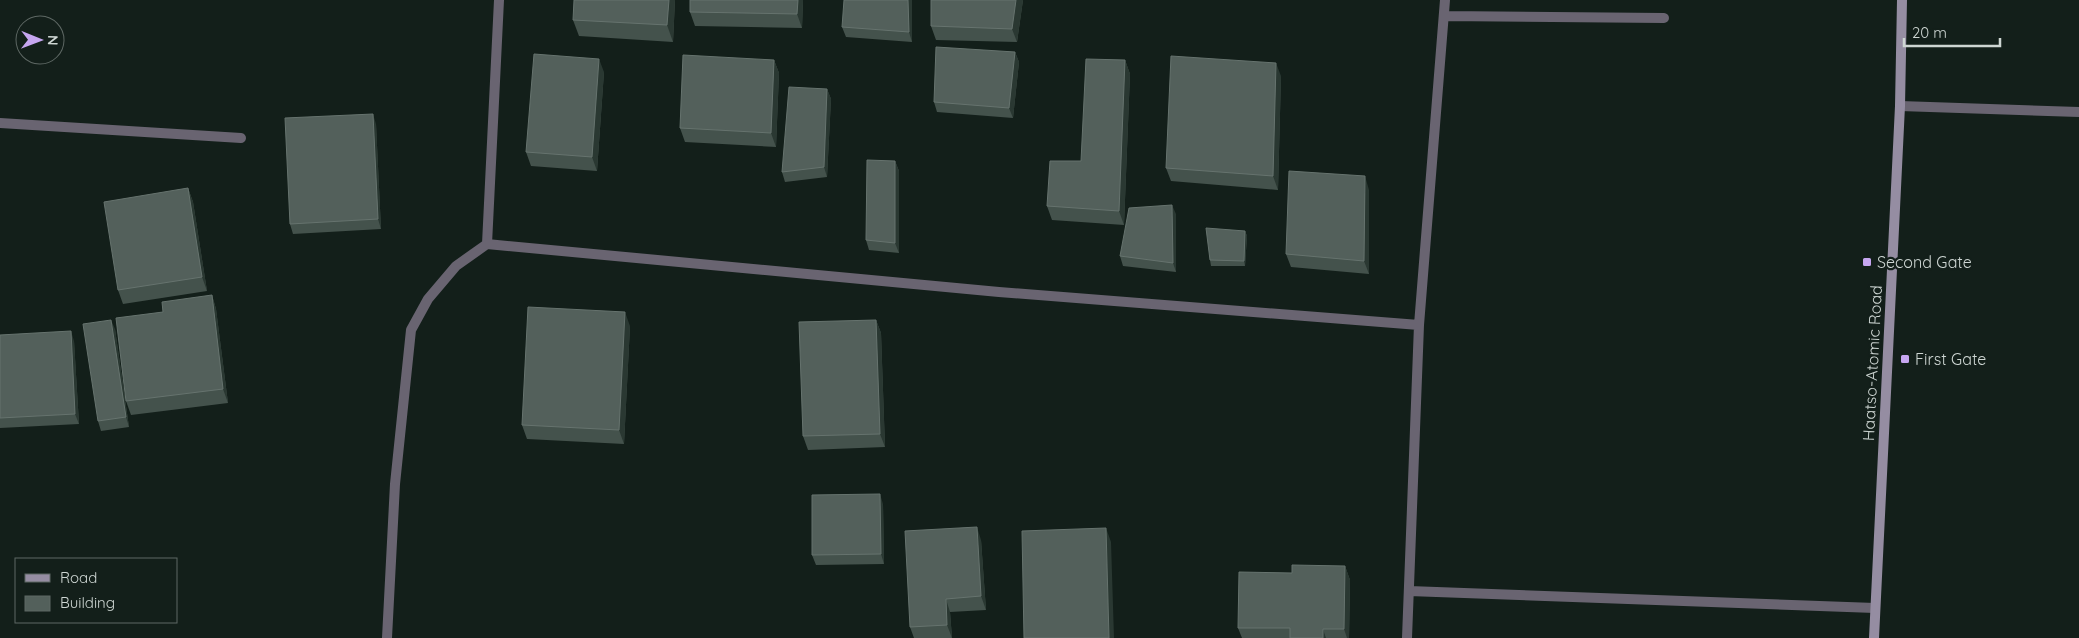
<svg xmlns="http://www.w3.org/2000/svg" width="2079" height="638" viewBox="0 0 2079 638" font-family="Quicksand,sans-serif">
<rect width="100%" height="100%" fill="#131f1a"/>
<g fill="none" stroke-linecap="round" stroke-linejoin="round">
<path stroke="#696471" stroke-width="10" d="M 1900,106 L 2079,112
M 0,123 L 241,138"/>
<path stroke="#696471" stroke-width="10" d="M 1444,16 L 1664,18
M 487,244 L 999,292 L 1419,325
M 1409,591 L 1875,608
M 387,638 L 395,484 L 411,330 L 428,299 L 456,266 L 487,244 L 499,0
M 1407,638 L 1419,325 L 1445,0"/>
<path stroke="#958da2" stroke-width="10" d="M 1874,638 L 1900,106 L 1902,0"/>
</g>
<path fill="#44524c" d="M 675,0 L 673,42 L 579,36 L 573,20 Z
M 690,0 L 803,0 L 802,28 L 695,26 L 690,12 Z
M 912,0 L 912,42 L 846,37 L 842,27 Z
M 1023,0 L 1017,42 L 936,40 L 931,26 Z
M 1015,52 L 1019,62 L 1013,118 L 937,112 L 934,102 Z
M 774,60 L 779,73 L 776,147 L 685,142 L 680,128 Z
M 1125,60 L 1130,74 L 1124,225 L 1052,220 L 1047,206 L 1081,161 Z
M 604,72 L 597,171 L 531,166 L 526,152 Z
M 1281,76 L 1278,190 L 1171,181 L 1166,168 Z
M 827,89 L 831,99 L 827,177 L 785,182 L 782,172 Z
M 376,124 L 381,229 L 293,234 L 290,224 Z
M 895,161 L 899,171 L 899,253 L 869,250 L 866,240 Z
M 188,188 L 193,202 L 207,291 L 123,304 L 118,290 Z
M 1369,190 L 1369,274 L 1291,267 L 1286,254 Z
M 1176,214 L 1176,272 L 1123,266 L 1120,256 Z
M 1245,231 L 1247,236 L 1245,266 L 1211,266 L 1210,260 Z
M 212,295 L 216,309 L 228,403 L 131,415 L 126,401 L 163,312 Z
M 876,320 L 881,333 L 885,447 L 808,450 L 803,436 Z
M 630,326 L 624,444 L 527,439 L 522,425 Z
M 115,329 L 129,427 L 101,431 L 98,421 Z
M 0,335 L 74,341 L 79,424 L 0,428 Z
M 883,504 L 884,564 L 816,565 L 812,555 Z
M 981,540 L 986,610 L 950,612 L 952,638 L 914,638 L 910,627 Z
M 1345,566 L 1350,580 L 1349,638 L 1242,638 L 1238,628 L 1292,573 Z"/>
<path fill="#2a3832" d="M 669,0 L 675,0 L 673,42 L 667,25 Z
M 798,0 L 803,0 L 802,28 L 797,14 Z
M 908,0 L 912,0 L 912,42 L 909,32 Z
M 1016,0 L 1023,0 L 1017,42 L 1012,29 Z
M 1015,52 L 1019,62 L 1013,118 L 1009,108 Z
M 599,59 L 604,72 L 597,171 L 592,157 Z
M 774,60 L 779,73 L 776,147 L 771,133 Z
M 1125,60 L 1130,74 L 1124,225 L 1119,211 Z
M 1276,63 L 1281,76 L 1278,190 L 1273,176 Z
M 827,89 L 831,99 L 827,177 L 824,167 Z
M 373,114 L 376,124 L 381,229 L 378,219 Z
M 895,161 L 899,171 L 899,253 L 895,243 Z
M 1365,176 L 1369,190 L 1369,274 L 1364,261 Z
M 188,188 L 193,202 L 207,291 L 202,277 Z
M 1172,205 L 1176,214 L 1176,272 L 1173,263 Z
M 1245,231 L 1247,236 L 1245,266 L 1244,261 Z
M 212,295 L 216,309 L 228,403 L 223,389 Z
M 625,312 L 630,326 L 624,444 L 619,430 Z
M 111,320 L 115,329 L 129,427 L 126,417 Z
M 876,320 L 881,333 L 885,447 L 880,434 Z
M 71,331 L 74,341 L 79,424 L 75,414 Z
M 880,494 L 883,504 L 884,564 L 881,554 Z
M 977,527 L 981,540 L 986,610 L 981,596 Z
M 1106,528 L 1111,542 L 1114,638 L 1109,638 Z
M 1345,566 L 1350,580 L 1349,638 L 1347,638 L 1344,629 Z
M 946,599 L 950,612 L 952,638 L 947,625 Z
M 1323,629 L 1326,638 L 1323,638 Z"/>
<path fill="#53605b" stroke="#66736e" d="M 574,0 L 669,0 L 667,25 L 573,20 Z
M 690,0 L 798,0 L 797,14 L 690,12 Z
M 844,0 L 908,0 L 909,32 L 842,27 Z
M 931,0 L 1016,0 L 1012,29 L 931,26 Z
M 936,47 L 1015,52 L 1009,108 L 934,102 Z
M 534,54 L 599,59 L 592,157 L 526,152 Z
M 683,55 L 774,60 L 771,133 L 680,128 Z
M 1171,56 L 1276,63 L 1273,176 L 1166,168 Z
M 1086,59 L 1125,60 L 1119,211 L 1047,206 L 1050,161 L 1081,161 Z
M 789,87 L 827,89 L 824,167 L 782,172 Z
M 373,114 L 378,219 L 290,224 L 285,118 Z
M 867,160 L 895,161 L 895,243 L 866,240 Z
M 1289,171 L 1365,176 L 1364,261 L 1286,254 Z
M 188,188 L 202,277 L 118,290 L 104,202 Z
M 1172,205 L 1173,263 L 1120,256 L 1129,208 Z
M 1206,228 L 1245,231 L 1244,261 L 1210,260 Z
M 212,295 L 223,389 L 126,401 L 116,318 L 163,312 L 162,302 Z
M 528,307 L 625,312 L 619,430 L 522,425 Z
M 111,320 L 126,417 L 98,421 L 83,324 Z
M 876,320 L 880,434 L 803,436 L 799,322 Z
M 71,331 L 75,414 L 0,418 L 0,335 Z
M 880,494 L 881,554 L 812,555 L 812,495 Z
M 977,527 L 981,596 L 946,599 L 947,625 L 910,627 L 905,531 Z
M 1106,528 L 1109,638 L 1024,638 L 1022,531 Z
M 1292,565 L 1345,566 L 1344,629 L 1323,629 L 1323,638 L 1290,638 L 1290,628 L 1238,628 L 1239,572 L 1292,573 Z"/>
<g fill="#c6a6f0" stroke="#131f1a" stroke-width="2">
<rect x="1862" y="257" width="10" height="10" rx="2.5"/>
<rect x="1900" y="354" width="10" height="10" rx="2.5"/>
</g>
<g text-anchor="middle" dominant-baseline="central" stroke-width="4.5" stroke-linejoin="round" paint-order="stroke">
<g font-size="16" fill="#ced6d3" stroke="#131f1a" text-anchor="start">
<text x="1877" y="262">Second Gate</text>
<text x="1915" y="359">First Gate</text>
</g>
<g font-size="16" fill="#ced6d3" stroke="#131f1a">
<text transform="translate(1872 363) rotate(-87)">Haatso-Atomic Road</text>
</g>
</g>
<rect x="15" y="558" width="162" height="65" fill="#131f1a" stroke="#5e6864"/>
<rect x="25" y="574" width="25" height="8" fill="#958da2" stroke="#5e6864"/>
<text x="60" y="583" font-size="15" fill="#ced6d3">Road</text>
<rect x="25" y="596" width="25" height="15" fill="#53605b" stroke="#5e6864"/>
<text x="60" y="608" font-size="15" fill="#ced6d3">Building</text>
<g transform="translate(40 40) rotate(91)"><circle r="24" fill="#131f1a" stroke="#5e6864"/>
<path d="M0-4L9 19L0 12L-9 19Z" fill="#c6a6f0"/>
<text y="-8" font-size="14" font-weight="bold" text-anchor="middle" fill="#ced6d3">N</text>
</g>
<path d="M1904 38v8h96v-8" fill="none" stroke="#ced6d3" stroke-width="2.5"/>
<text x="1912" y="38" font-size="15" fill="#ced6d3" stroke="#131f1a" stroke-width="4" paint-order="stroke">20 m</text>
</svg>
